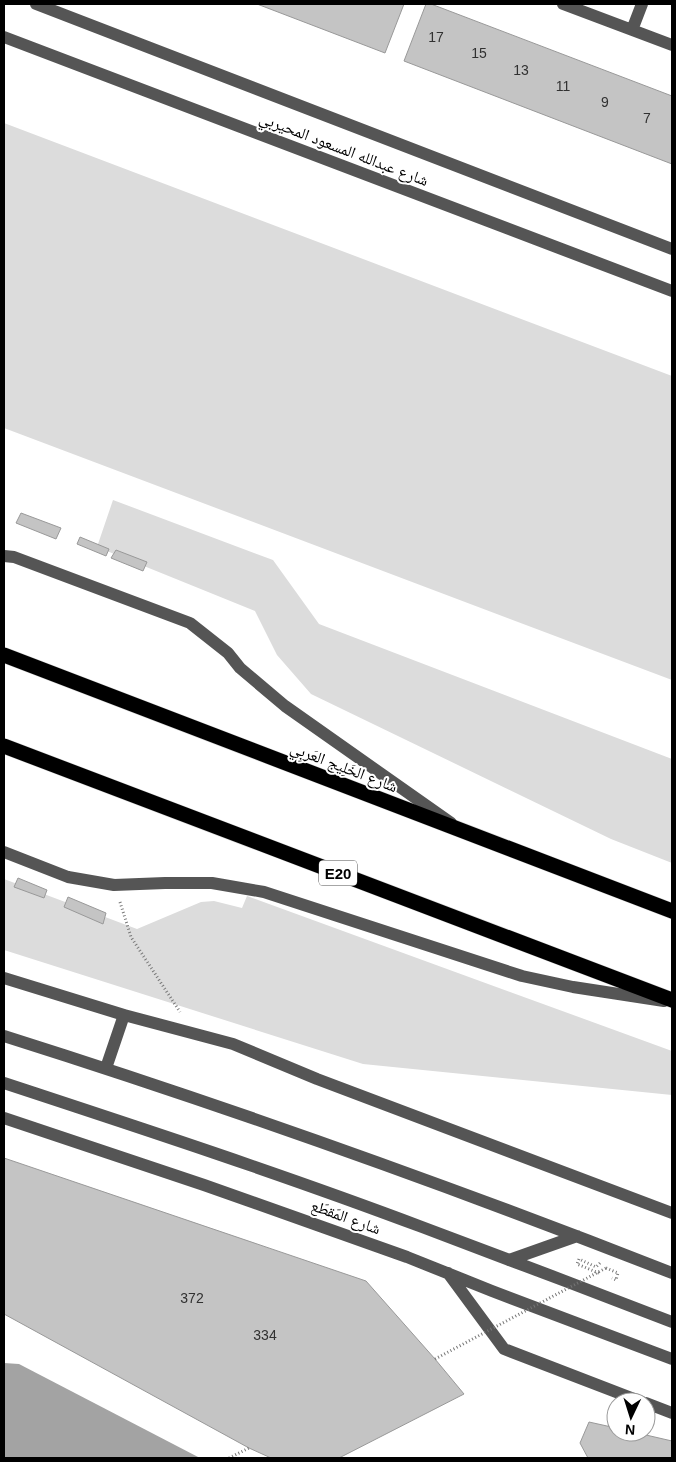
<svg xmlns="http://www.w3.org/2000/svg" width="676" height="1462" viewBox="0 0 676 1462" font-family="Helvetica,'Noto Naskh Arabic',sans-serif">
<rect width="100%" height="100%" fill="#fff"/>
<path fill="#dcdcdc" d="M 4,123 L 672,376 L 672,680 L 4,428 Z
M 113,500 L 273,560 L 319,624 L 672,759 L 672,863 L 611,839 L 311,694 L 277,655 L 255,611 L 97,547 Z
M 4,879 L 137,929 L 201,902 L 214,901 L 242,908 L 247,896 L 672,1051 L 672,1095 L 363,1064 L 4,950 Z"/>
<path fill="#a3a3a3" d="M 4,1363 L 19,1364 L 200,1458 L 4,1458 Z"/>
<path fill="#c4c4c4" stroke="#999" d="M 257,4 L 404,4 L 385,53 Z
M 426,4 L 431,4 L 672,96 L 672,164 L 404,61 Z
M 21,513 L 61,528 L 56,539 L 16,523 Z
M 80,537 L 109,549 L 106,556 L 77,544 Z
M 116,550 L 147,562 L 143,571 L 111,558 Z
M 18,878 L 47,890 L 44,898 L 14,887 Z
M 68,897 L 106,913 L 103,924 L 64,907 Z
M 4,1158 L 366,1281 L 435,1359 L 464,1394 L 339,1458 L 271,1458 L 249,1448 L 4,1314 Z
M 589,1422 L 616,1428 L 616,1432 L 633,1432 L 672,1441 L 672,1458 L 588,1458 L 580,1443 Z"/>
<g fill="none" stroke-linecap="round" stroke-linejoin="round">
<defs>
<path id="highway" d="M 4,655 L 672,911
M 4,746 L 672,1000"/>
</defs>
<use href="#highway" stroke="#dbdbdb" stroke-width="16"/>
<path stroke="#777" stroke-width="3" stroke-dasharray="1 2.5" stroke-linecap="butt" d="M 120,902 L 131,937 L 180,1012
M 600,1263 L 596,1267 L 579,1259 L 577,1264 L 601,1274
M 606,1268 L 618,1273 L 616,1280 L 612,1278
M 229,1458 L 249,1448"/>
<path stroke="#555" stroke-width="12" d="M 36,4 L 672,249
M 563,4 L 672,45
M 632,30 L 642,4
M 4,37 L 672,291
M 4,556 L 14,557 L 190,623 L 228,653 L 240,668 L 285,706 L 451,823
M 4,852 L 68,877 L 114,885 L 165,883 L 212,883 L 264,892 L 522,976 L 573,987 L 664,1001
M 4,978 L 124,1015 L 233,1044 L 317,1079 L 672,1213
M 4,1036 C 229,1107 452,1187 672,1273
M 106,1068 L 124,1015
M 4,1083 C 144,1129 284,1175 422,1227 C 505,1258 589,1290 672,1322
M 4,1118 L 204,1185 L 407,1257 L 492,1291 L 672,1359
M 509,1260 L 577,1236
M 448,1273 L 504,1349 L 642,1402
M 646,1403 L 672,1413"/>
<use href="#highway" stroke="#000" stroke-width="15"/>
<path stroke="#777" stroke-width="3" stroke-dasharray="1 2.5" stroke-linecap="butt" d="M 435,1359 L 606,1268"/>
</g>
<g text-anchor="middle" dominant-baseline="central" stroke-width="4" stroke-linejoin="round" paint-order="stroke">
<g font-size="14" fill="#313131">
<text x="436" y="37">17</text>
<text x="479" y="53">15</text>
<text x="521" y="70">13</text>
<text x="563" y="86">11</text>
<text x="605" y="102">9</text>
<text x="647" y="118">7</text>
<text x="192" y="1298">372</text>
<text x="265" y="1335">334</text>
</g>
<rect fill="#fff" stroke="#4c4c4c" stroke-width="1" x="319" y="860.5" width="38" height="25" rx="4"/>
<g font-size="15" font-weight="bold" fill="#000">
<text x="338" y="873">E20</text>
</g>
<g font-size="16" fill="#000" stroke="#fff">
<text transform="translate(344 149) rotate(21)">شارع عبدالله المسعود المحيربي</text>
<text transform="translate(344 767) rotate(21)">شارع الخَلِيج العَربِي</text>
<text transform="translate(346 1217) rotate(20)">شارع المَقطَع</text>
</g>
</g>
<rect width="676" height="1462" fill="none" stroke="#000000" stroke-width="10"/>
<g transform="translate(631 1417) rotate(184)"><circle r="24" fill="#ffffff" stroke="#999999"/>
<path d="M0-4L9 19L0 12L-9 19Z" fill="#000000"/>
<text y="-8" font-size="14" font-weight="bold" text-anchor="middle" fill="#000000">N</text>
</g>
</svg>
